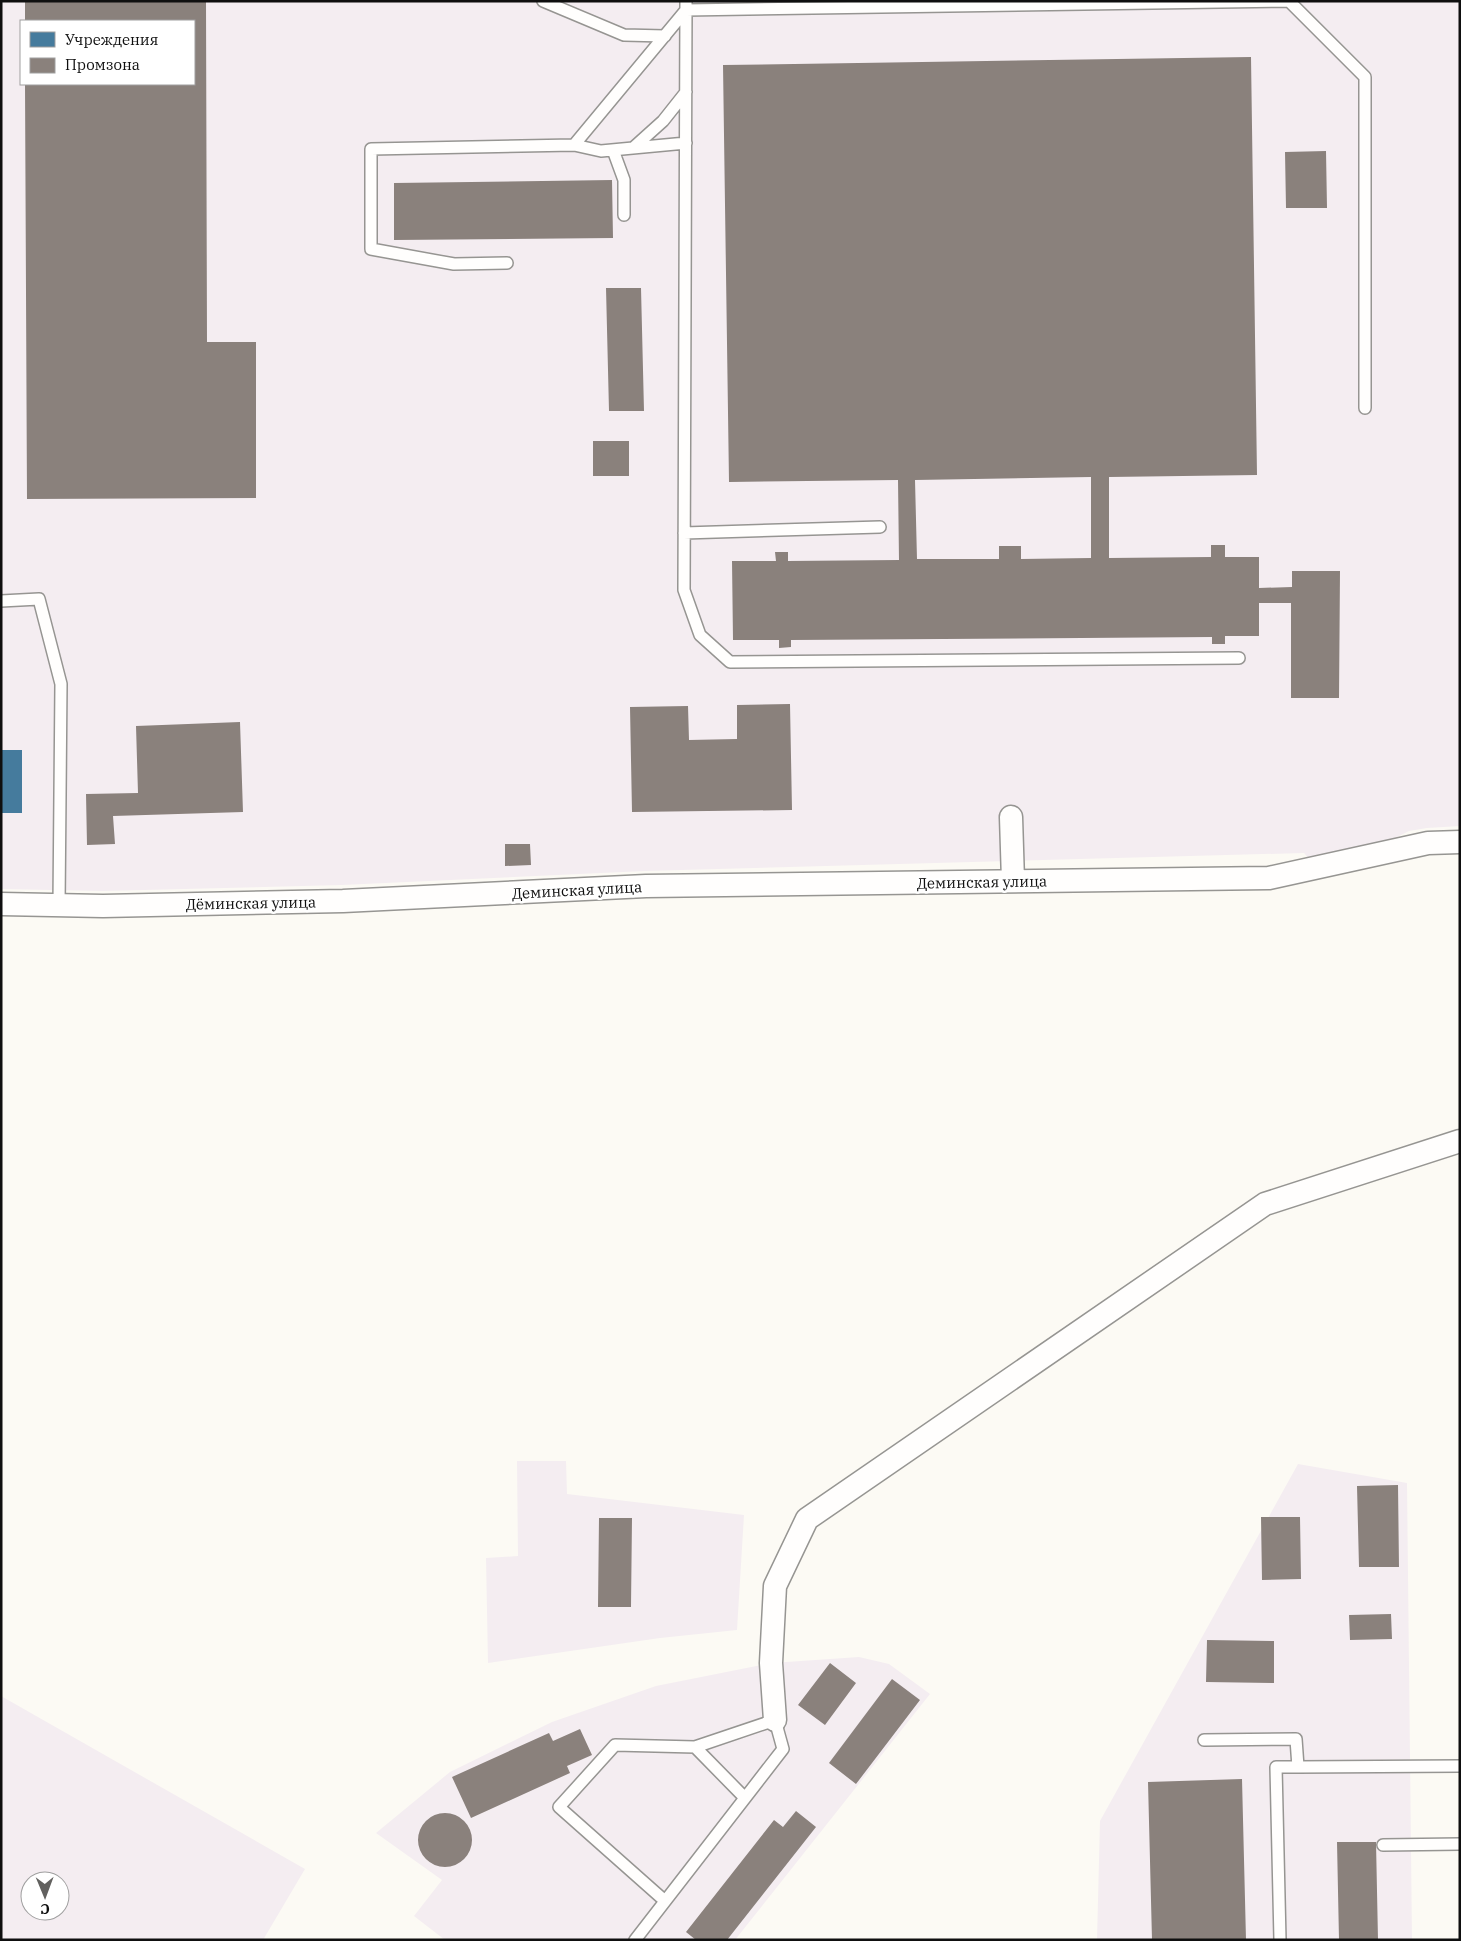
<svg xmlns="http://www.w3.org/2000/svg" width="1461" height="1941" viewBox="0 0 1461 1941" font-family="'IBM Plex Serif',serif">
<rect width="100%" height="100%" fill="#fcfaf4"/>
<path fill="#f4edf1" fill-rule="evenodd" d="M 1,1 L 1460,1 L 1460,826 L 1427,828 L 1409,831 L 1377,847 L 1310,860 L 1304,853 L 645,871 L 342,885 L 103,891 L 1,889 ZM 21,21 L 194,21 L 194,84 L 21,84 Z
M 517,1461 L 566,1461 L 567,1494 L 744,1515 L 737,1630 L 660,1638 L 488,1663 L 486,1558 L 518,1556 Z
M 1298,1464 L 1407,1483 L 1412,1940 L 1097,1940 L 1100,1821 Z
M 859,1657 L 889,1664 L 930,1694 L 735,1940 L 445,1940 L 414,1916 L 442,1880 L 376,1833 L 450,1772 L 552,1722 L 656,1686 L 772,1663 Z
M 1,1696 L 305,1869 L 263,1940 L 1,1940 ZM 30,1881 L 60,1881 L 60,1911 L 30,1911 Z"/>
<path fill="#457b9d" d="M 1,750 L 22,750 L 22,813 L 1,813 Z"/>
<path fill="#8a817c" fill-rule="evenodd" d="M 25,1 L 206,1 L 207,342 L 256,342 L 256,498 L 27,499 L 25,84 L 194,84 L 194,21 L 25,21 Z
M 1251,57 L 1257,475 L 1109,477 L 1109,558 L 1211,557 L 1211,545 L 1225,545 L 1225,557 L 1259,557 L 1259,588 L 1292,587 L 1292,571 L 1340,571 L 1339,698 L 1291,698 L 1291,603 L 1259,603 L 1259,636 L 1225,636 L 1225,644 L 1212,644 L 1212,637 L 791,640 L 791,647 L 779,648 L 779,640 L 733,640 L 732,561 L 776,561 L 775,552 L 788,552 L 788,561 L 899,560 L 898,480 L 729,482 L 723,65 ZM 1091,477 L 1091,558 L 1021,559 L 1021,546 L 999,546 L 999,559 L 917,559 L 915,480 Z
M 1326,151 L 1327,208 L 1286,208 L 1285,152 Z
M 612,180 L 613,238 L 394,240 L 394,183 Z
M 606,288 L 641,288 L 644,411 L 609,411 Z
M 593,441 L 629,441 L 629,476 L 593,476 Z
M 790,704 L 792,810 L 632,812 L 630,707 L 688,706 L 689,740 L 737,739 L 737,705 Z
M 240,722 L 243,812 L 113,816 L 115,844 L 87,845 L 86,794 L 138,793 L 136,726 Z
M 505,844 L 530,844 L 531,865 L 505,866 Z
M 1398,1485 L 1399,1567 L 1359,1567 L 1357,1486 Z
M 1261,1517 L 1300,1517 L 1301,1579 L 1262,1580 Z
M 599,1518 L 632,1518 L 631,1607 L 598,1607 Z
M 1391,1614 L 1392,1639 L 1350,1640 L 1349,1615 Z
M 1207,1640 L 1274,1641 L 1274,1683 L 1206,1682 Z
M 830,1663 L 856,1683 L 825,1725 L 798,1705 Z
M 892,1679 L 920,1700 L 856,1784 L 829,1763 Z
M 580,1729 L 592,1755 L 567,1766 L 570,1773 L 471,1818 L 452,1777 L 549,1733 L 553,1741 Z
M 1242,1779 L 1246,1940 L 1152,1940 L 1148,1782 Z
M 796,1811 L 816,1827 L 727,1940 L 696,1940 L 686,1932 L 774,1820 L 783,1827 Z
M418 1840a27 27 0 1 1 54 0a27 27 0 1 1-54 0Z
M 1337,1842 L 1376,1842 L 1378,1940 L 1339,1940 Z"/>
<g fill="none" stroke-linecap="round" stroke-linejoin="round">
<defs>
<path id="lane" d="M 543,1 L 624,35 L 665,36
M 686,1 L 684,590 L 700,635 L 730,662 L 1239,658
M 1290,2 L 1365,77 L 1365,408
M 574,145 L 686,10 L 1290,1
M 633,148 L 663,121 L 686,92
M 613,150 L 624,180 L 624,215
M 507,263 L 454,264 L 371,249 L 371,149 L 574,145 L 601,151 L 686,143
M 684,533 L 880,527
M 1,601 L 39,599 L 61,684 L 59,905
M 1204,1740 L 1296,1739 L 1298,1767 L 1460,1766
M 1383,1845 L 1460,1844
M 665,1901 L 559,1807 L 615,1745 L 695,1747 L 745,1798
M 635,1940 L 783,1749 L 775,1720 L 695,1747
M 1280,1940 L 1276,1767 L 1298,1767"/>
<path id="street" d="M 1011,817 L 1013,881
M 1,904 L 103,906 L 343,901 L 646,886 L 1269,878 L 1428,843 L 1460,842
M 775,1720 L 771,1663 L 775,1586 L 807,1519 L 1265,1204 L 1460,1141"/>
</defs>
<use href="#lane" stroke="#969592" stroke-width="14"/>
<use href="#street" stroke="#969592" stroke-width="25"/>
<use href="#lane" stroke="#fffefd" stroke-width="11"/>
<use href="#street" stroke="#fffefd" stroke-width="22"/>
</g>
<g text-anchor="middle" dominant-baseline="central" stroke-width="5" stroke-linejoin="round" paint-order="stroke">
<g font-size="15" fill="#0f0f0f" stroke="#fff">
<text transform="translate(982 882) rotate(-1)">Деминская улица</text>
<text transform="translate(577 890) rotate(-3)">Деминская улица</text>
<text transform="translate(251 903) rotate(-1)">Дёминская улица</text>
</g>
</g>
<rect width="1461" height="1941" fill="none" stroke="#0f0f0f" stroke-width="5"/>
<rect x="20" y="20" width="175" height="65" fill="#ffffff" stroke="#9f9f9f"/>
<rect x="30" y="32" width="25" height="15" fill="#457b9d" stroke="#9f9f9f"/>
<text x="65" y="45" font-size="15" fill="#0f0f0f">Учреждения</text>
<rect x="30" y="58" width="25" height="15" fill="#8a817c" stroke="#9f9f9f"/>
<text x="65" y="70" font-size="15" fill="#0f0f0f">Промзона</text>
<g transform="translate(45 1896) rotate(179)"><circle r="24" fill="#ffffff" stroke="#9f9f9f"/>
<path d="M0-4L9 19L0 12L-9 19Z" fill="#62615f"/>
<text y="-8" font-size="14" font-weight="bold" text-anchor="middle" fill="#0f0f0f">С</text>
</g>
</svg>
